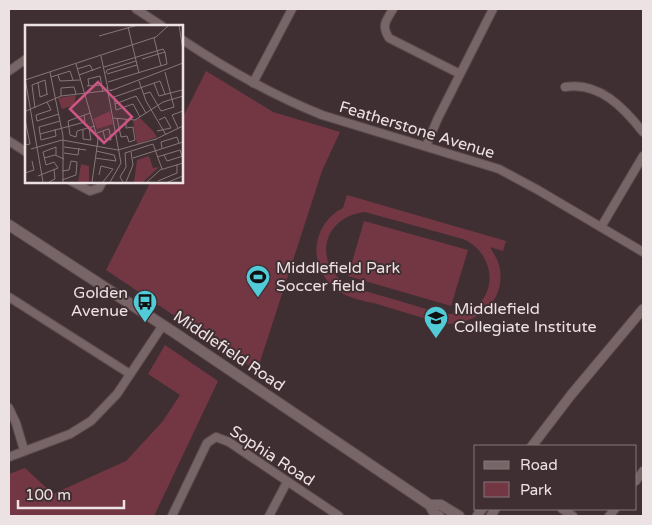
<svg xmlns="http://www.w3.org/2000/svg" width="652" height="525" viewBox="0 0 652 525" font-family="'Varela Round',sans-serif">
<rect width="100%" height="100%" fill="#402f32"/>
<path fill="#733744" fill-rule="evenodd" d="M 206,71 L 273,112 L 340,132 L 322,171 L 257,371 L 106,270 L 151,181 L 181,181 L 181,121 Z
M 347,195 L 506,241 L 503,251 L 490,247 C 493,253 497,258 499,265 C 508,301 476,326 443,324 C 421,317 399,311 377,304 C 364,301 348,298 337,290 C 323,280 314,261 317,243 C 320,227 329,215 343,208 ZM 365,212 L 463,239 C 502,256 497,312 454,314 C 441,315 428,309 416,306 C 394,299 372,293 350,287 C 312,265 321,217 365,212 Z
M 364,221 L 468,250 L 451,306 L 348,276 Z
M 165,345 L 218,381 L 154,516 L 9,516 L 9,474 L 25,468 L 53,494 L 126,461 L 163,421 L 180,395 L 148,374 Z"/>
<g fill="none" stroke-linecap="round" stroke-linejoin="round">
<defs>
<path id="minor" d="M 136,9 L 162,26
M 393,9 C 386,21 381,25 389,38 L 460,74
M 181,39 C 226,69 272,95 322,115 L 499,169 L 538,190 L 643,252
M 9,71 L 26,59
M 253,83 L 292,9
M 565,87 C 599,81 624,108 643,132
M 9,141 L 26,152
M 426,146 L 438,118 L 493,9
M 71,181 L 90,191 L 99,188 L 103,181
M 601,227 L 643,156
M 9,297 L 130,374
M 9,408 L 16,423 L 24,450
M 9,457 L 70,434 L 91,421 L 117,394 L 163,325
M 636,481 L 643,471
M 562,509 L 573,516
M 172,516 L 207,443 L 216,437 L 229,442 L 339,516
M 269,516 L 287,482
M 609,516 L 615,509"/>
<path id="tertiary" d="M 532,446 L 571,395 L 643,309
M 477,516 L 482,509
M 491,516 L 495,509"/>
<path id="secondary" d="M 9,225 L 175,333 L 430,505 L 435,514 L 439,516
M 430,505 L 441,505 L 459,516"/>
</defs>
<use href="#minor" stroke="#5a4c4e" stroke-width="10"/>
<use href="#tertiary" stroke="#5a4c4e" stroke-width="11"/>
<use href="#secondary" stroke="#5a4c4e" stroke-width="12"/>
<use href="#minor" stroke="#786567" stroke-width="8"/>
<use href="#tertiary" stroke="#786567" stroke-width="9"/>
<use href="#secondary" stroke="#786567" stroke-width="10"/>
</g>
<defs>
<symbol id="stadium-pin" viewBox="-11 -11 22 30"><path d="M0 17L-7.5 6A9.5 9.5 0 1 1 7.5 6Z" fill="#52cbd9" stroke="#402f32"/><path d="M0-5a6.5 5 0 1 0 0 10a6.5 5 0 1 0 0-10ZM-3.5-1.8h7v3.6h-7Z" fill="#111"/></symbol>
<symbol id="bus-pin" viewBox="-11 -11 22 30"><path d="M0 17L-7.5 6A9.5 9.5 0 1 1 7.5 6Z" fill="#52cbd9" stroke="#402f32"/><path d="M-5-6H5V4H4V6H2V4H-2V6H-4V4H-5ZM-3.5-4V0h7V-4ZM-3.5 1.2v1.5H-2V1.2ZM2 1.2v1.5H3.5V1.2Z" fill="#111"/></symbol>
<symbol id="school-pin" viewBox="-11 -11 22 30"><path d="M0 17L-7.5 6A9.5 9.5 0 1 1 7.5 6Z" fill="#52cbd9" stroke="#402f32"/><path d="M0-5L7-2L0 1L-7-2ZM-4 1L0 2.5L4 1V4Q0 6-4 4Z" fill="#111"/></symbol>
</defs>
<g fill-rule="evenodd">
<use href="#stadium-pin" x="244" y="263" width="28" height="38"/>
<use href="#bus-pin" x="131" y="288" width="28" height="38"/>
<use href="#school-pin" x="422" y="304" width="28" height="38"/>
</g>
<g text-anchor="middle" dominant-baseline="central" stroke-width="4" stroke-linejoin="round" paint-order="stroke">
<g font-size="16" fill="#ede2e3" stroke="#402f32">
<text transform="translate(417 130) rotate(17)">Featherstone Avenue</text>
<text transform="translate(229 351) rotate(34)">Middlefield Road</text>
<text transform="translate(272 456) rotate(33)">Sophia Road</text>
</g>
<g font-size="16" fill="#ede2e3" stroke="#402f32" text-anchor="start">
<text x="276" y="268">Middlefield Park<tspan x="276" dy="18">Soccer field</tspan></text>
<text x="128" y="293" text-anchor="end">Golden<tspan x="128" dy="18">Avenue</tspan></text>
<text x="454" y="309">Middlefield<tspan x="454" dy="18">Collegiate Institute</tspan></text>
</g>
</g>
<g transform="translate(25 25)">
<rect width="158" height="158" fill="#402f32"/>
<path d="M 51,70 L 49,80 L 37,84 L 33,73 ZM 85,86 L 88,99 L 72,104 L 68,94 ZM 115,93 L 128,106 L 132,112 L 112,119 L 108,96 ZM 124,131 L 128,143 L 134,142 L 118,157 L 109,157 L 112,135 ZM 56,139 L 64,141 L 64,157 L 53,157 Z" fill="#733744"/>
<path fill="none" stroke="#857779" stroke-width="1" d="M 154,0 L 158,25M 103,2 L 114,48M 74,11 L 113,0M 129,13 L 136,41M 76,31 L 83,64M 117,34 L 140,27M 51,39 L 73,115 L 67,157M 79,42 L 138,24 L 140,27M 52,44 L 65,40 L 68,46M 25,47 L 38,111 L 38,157M 81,48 L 82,45 L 111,36M 82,49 L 112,40M 33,50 L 35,56 L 55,55M 54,50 L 76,42M 26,52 L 45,46 L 48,55M 0,53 L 18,157M 0,55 L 131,12 L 144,0M 114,56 L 121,76 L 141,110M 13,57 L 15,72 L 23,69M 83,57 L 142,39 L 140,27M 129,58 L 134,71 L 157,65M 62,61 L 77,60M 64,61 L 63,54 L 75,51 L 78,67M 82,62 L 96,138 L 85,157M 85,66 L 158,38M 119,69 L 125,67 L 136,86 L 149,82 L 140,47M 36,71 L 36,63 L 49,62 L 51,69M 22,77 L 26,85 L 11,90 L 12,96 L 34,89M 90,79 L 111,71 L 121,88M 10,83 L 7,60 L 20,55 L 22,69M 1,86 L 36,71 L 87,65M 65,88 L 43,96 L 45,110 L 51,112 L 52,106 L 70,101M 115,92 L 108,79 L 91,85 L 89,72 L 135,56 L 140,69M 88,93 L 110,95 L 138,77 L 158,71M 92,93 L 96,112 L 102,111 L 104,117 L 110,115 L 108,102 L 101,103 L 101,94M 0,94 L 5,119 L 0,120M 153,103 L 147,90 L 158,86M 30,104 L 31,111 L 16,115 L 14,102 L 35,96M 58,105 L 58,114 L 66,115 L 64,103M 132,106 L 146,103 L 140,92 L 134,95M 72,108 L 83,104 L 84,104 L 86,115 L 80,114 L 78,106M 15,109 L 60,97 L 59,90M 129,115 L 158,101M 128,119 L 137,144M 39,122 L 61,125M 137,123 L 136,117 L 152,112 L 154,118M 6,124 L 37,115 L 93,125 L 131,114M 39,128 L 53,130 L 54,123M 31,130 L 31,122 L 18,127 L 21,140 L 29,137 L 33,143M 139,130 L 142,136 L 158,131M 132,132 L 155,125 L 157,131M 19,133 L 30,130 L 39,134M 70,133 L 91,136 L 89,130 L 71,126M 108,133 L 158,117M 37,146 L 44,145 L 46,136 L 52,137 L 51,150 L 37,155M 0,148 L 9,145 L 7,136M 74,150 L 76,141 L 88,144 L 78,157M 13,151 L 33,143M 133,156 L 152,148 L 152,140M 24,157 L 30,154 L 29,144M 98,157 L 95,152 L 101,142 L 100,128 L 128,119M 101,157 L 108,140 L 106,127M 122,157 L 135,145 L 158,138M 143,157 L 158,151"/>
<path fill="#cf5584" fill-opacity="0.15" stroke="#cf5584" stroke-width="2.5" d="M 73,57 L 107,92 L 79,118 L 45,84 Z"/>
<rect width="158" height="158" fill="none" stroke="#ede2e3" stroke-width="2.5"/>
</g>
<rect width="652" height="525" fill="none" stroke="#ede2e3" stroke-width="20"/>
<rect x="474" y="445" width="162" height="65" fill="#402f32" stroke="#857779"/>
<rect x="484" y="461" width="25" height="8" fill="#786567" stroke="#857779"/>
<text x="520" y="470" font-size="15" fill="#ede2e3">Road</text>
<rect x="484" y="482" width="25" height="15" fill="#733744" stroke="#857779"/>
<text x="520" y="495" font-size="15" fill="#ede2e3">Park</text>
<path d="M18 500v8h106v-8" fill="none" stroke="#ede2e3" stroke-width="2.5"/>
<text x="25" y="500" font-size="15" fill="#ede2e3" stroke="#402f32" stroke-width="4" paint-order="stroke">100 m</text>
</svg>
